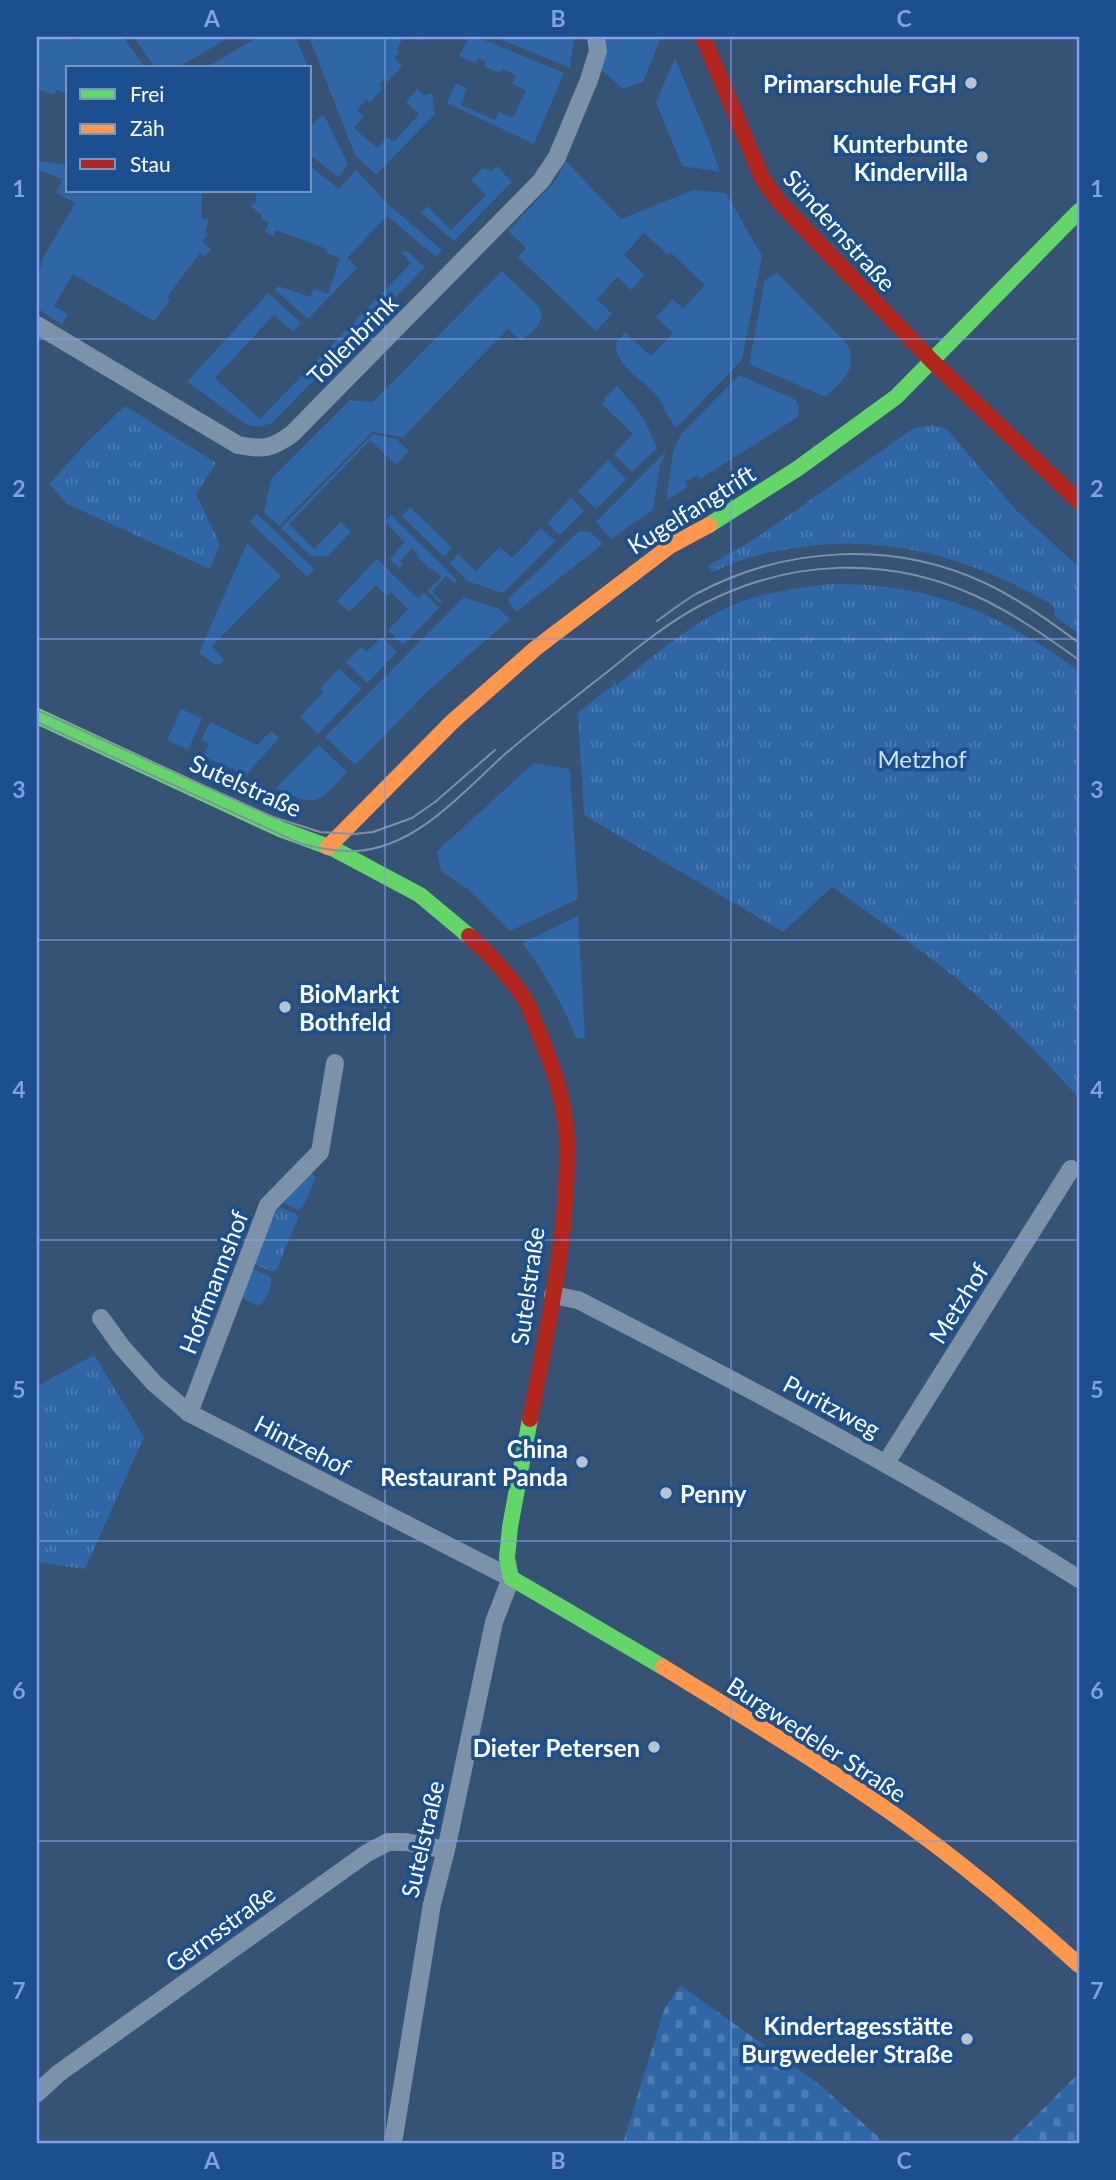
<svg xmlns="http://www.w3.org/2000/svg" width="1116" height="2180" viewBox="0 0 1116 2180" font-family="Lato,sans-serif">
<defs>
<pattern id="cemetery-stones" width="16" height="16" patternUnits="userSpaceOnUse" patternTransform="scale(1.75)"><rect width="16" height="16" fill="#2f66a5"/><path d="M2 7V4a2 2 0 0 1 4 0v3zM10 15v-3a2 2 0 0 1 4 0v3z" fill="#4e7db2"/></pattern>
<pattern id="park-tufts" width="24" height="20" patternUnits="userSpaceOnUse" patternTransform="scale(1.75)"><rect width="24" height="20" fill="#2f66a5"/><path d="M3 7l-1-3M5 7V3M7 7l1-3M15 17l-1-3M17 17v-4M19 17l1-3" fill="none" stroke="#4e7db2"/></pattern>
</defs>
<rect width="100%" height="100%" fill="#365274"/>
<path fill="#2f66a5" d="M 37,37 L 68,37 L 71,40 L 123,37 L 145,68 L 68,68 L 68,94 L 57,90 L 54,95 L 37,89 L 39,84 L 37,83 Z
M 134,37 L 231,37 L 176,68 L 155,68 Z
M 258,37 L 296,37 L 308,68 L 205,68 Z
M 309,37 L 431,37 L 417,41 L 416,37 L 403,37 L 397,49 L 399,52 L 394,58 L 402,66 L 388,82 L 384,79 L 379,85 L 382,89 L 370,102 L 366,99 L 357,110 L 364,116 L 354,128 L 377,148 L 388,137 L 394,142 L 419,114 L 406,102 L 417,89 L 424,95 L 432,93 L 435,114 L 376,175 L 355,155 Z
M 469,37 L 487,41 L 564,73 L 534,144 L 447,103 L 456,83 L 467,88 L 461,105 L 495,120 L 499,112 L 513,118 L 526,90 L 512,84 L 516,75 L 502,69 L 500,73 L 484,66 L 486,62 L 478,58 L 476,63 L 459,56 Z
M 495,37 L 574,37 L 570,68 Z
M 606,37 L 661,37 L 643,82 L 623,89 L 600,69 Z
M 675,58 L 709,140 L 720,172 L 682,166 L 656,102 Z
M 324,115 L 348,164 L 339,177 L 310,155 C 310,139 307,122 324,115 Z
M 565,160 L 621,219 L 693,190 L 726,193 L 762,256 L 742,360 L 676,428 C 668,419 665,409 659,399 C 647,381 614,367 616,343 L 625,332 L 651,356 L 673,333 L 656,317 L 673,299 L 683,309 L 705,285 L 670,252 L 668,255 L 644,233 L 624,255 L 645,275 L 631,290 L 617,277 L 597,299 L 612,314 L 596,331 L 518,257 L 526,248 L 508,231 L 557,179 Z
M 37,161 L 68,165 L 68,191 L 202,191 L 202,219 L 209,219 L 205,233 L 208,234 L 202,242 L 211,249 L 205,257 L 200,253 L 167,297 L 170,300 L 154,321 L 73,274 L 54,306 L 68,314 L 62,325 L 37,308 L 37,280 L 43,258 L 75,203 L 56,193 L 63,179 L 37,170 Z
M 310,166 L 339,189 L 356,170 L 391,207 L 442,250 L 436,257 L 387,216 L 347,258 L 357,268 L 308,319 L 275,290 L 278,286 L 310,297 L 314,289 L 328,294 L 340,258 L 326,253 L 327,249 L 276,230 L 273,236 L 265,232 L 269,222 L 261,219 L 262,215 L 250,206 L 256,202 L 256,191 L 310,191 Z
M 497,166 L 512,182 L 454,241 L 421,213 L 427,206 L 451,230 L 486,195 L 471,180 L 482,168 L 492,171 Z
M 400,251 L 408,252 L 425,267 L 272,423 L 259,427 L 247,425 L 187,382 L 268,293 L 301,323 L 293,332 L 274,315 L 215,378 L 260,419 L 411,263 Z
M 502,271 L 539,307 L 542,316 L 537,327 L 521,341 L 508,329 L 403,437 L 372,432 L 279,526 L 264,512 L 271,479 L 350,400 L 373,402 Z
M 777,273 L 847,344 C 860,367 841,382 826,397 L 749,364 L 765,280 Z
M 739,375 L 796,400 L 799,408 L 798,417 L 700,479 L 697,475 L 685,482 L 688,487 L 666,501 L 673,452 L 681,434 Z
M 617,386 C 638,408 645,419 657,448 L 632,472 L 614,454 L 633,434 L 602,404 L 606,400 L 604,398 Z
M 373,434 L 396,439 L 409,451 L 396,465 L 370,440 L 289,524 L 314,549 L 341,522 L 351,532 L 328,556 L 310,556 L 281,528 Z
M 667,450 L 660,465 L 653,510 L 611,539 L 596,522 Z
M 608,460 L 626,479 L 596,509 L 578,491 Z
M 571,498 L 584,511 L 560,535 L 547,523 Z
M 410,507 L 452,548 L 444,557 L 402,516 Z
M 257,514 L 314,569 L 307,577 L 250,522 Z
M 391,515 L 457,580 L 455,584 L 446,576 L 432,591 L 443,603 L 441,604 L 427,591 L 441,577 L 433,569 L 431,570 L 417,557 L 418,555 L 412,548 L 400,561 L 403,564 L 399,568 L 390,559 L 405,542 L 384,521 Z
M 541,528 L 555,541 L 503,593 L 467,581 L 450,563 L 458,554 L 476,571 L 500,547 L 512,558 Z
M 579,531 L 590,532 L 603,544 L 516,612 L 511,606 L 508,599 Z
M 247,543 L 281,576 L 212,646 L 224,659 L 221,664 L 216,665 L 199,653 Z
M 377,559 L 418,599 L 424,593 L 439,608 L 403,645 L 388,630 L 408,609 L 391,592 L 387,596 L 376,585 L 349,612 L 337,601 Z
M 464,597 L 499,609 L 510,619 L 431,688 L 355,765 L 325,737 Z
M 382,637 L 397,652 L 367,683 L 346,662 L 361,647 L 366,652 Z
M 339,669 L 361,689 L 318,734 L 300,717 L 323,693 L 320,689 Z
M 181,709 L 202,718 L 188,750 L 167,740 Z
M 210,722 L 257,745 L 271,731 L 279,738 L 246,775 L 203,756 L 209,743 L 201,740 Z
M 319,745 L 347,772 C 318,803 317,809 276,788 Z
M 534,763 L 570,769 L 578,899 L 510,931 L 469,890 L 441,871 L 437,851 Z
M 578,916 L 585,1038 L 576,1038 C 563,1004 544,972 522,943 Z
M 310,1171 L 316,1177 L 303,1207 L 298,1210 L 282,1203 L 281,1196 Z
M 253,1269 L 271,1277 C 273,1285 266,1301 259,1306 L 241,1298 Z"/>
<path fill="url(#cemetery-stones)" d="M 680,1985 L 820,2085 L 885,2143 L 623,2143 L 664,2010 Z
M 1079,2073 L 1079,2143 L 1009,2143 Z"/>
<path fill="url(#park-tufts)" d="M 125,406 L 216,463 L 196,494 L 220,544 L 210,569 L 67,504 L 49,484 L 85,444 Z
M 932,425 L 947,429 L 1015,509 L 1079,567 L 1079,634 L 1054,616 L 1054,606 C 973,558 884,532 789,549 C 763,553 737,560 713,572 L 708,566 L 753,540 L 914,428 Z
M 832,584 C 933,583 998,613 1079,671 L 1079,1098 C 1044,1060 1009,1022 969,989 C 925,952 879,920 832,887 L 783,932 L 584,815 L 578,712 L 614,685 L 609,676 L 617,685 C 650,659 684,629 722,610 C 756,593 795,588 832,584 Z
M 281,1208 L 296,1214 L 298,1218 L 277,1269 L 272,1272 L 255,1264 L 253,1260 L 274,1210 Z
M 94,1355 L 144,1437 L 85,1569 L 37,1562 L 37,1386 Z"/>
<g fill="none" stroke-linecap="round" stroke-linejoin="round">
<path stroke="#7d92a8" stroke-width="18" d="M 37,325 L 238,445 C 263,450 271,449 292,434 L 541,181 L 557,157 L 589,80 L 598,51 L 596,37
M 553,1295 L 578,1300 C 748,1387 918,1477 1079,1579
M 101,1318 L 121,1346 L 154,1383 L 189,1413 L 511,1578 L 494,1622 L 446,1850 L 432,1904 L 393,2143
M 189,1413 L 268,1205 L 320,1152 L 335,1063
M 886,1463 L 1071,1169
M 37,2093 L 59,2073 L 367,1853 L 388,1842 L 406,1842 L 446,1850"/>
<path stroke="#63d668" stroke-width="16" d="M 709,525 L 797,469 L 896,397 L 1079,211
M 37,716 L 280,829 L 334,849 L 420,895 L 469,936
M 530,1419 L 510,1527 L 507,1558 L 511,1578 L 663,1667"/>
<path stroke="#ff974d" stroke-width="16" d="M 328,847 L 453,721 L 536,648 L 670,546 L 709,525
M 663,1667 C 746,1718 831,1769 910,1826 C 969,1869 1025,1916 1079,1965"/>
<path stroke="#b3261e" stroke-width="16" d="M 703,37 L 762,178 L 779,202 L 932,361 L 1079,502
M 469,936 C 490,954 509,976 525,999 C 530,1008 533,1019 537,1028 C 553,1065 567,1106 567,1146 C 568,1238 547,1330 530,1419"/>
<path stroke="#7e92a7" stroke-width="2" d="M 657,621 C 670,612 682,602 696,594 C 785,546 893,540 985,583 C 1019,599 1050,621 1079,643
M 37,710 L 273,817 L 320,832 L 354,834 L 373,832 L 412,818 L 435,802 L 495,750
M 37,722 L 299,843 C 317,848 337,852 356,851 C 416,848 463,792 504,755 C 539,725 575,697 611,669 C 639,646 669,622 701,605 C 789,559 887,555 976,596 C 1013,613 1047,637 1079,660"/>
</g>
<path fill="none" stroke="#839eea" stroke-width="2" stroke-opacity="0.55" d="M 385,37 L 385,2143M 731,37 L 731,2143M 37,339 L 1079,339M 37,639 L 1079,639M 37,940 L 1079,940M 37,1240 L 1079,1240M 37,1541 L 1079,1541M 37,1841 L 1079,1841"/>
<g fill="#b9c2ce" stroke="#1b4f8f" stroke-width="2.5">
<circle cx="971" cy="83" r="7"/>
<circle cx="982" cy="157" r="7"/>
<circle cx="285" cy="1007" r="7"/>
<circle cx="582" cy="1462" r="7"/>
<circle cx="666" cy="1493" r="7"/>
<circle cx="654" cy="1747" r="7"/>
<circle cx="967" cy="2039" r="7"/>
</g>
<g text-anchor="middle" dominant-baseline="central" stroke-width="7" stroke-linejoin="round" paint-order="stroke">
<g font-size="24" font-weight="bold" fill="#fff" stroke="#1b4f8f" text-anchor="end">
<text x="957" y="83">Primarschule FGH</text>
<text x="968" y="143">Kunterbunte<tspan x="968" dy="28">Kindervilla</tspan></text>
<text x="299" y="993" text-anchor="start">BioMarkt<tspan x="299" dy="28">Bothfeld</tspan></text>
<text x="568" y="1448">China<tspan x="568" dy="28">Restaurant Panda</tspan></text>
<text x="680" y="1493" text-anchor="start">Penny</text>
<text x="640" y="1747">Dieter Petersen</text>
<text x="953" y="2025">Kindertagesstätte<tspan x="953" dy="28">Burgwedeler Straße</tspan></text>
</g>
<g font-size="24" fill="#fff" stroke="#1b4f8f">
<text transform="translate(840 230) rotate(48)">Sündernstraße</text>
<text transform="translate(352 339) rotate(-45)">Tollenbrink</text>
<text transform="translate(691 509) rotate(-32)">Kugelfangtrift</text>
<text transform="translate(246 785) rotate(24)">Sutelstraße</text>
<text transform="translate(213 1282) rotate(-69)">Hoffmannshof</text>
<text transform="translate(527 1286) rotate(-82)">Sutelstraße</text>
<text transform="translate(958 1303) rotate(-58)">Metzhof</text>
<text transform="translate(832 1406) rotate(28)">Puritzweg</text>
<text transform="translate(303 1445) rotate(27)">Hintzehof</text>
<text transform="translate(817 1739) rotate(33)">Burgwedeler Straße</text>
<text transform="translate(422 1839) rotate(-77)">Sutelstraße</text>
<text transform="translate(220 1928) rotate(-36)">Gernsstraße</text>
</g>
<g font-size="24" fill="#cfe3fa" stroke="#1b4f8f">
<text x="922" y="758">Metzhof</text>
</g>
</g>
<rect width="1116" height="2180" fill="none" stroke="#1b4f8f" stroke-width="77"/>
<rect x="66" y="66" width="245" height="126" fill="#1b4f8f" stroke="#7695bc" stroke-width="2"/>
<rect x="80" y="89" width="35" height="10" fill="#63d668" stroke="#7695bc" stroke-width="2"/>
<text x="130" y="102" font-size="21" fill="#ffffff">Frei</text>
<rect x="80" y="124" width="35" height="10" fill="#ff974d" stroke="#7695bc" stroke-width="2"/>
<text x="130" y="136" font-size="21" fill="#ffffff">Zäh</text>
<rect x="80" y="159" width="35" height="10" fill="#b3261e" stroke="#7695bc" stroke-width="2"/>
<text x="130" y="172" font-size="21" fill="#ffffff">Stau</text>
<rect x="38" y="38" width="1040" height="2104" fill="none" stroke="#839eea" stroke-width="2.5"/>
<g font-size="23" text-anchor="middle" font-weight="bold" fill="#839eea">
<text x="212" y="27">A</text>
<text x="558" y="27">B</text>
<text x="904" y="27">C</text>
<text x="19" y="197">1</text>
<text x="1097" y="197">1</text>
<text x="19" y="497">2</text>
<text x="1097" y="497">2</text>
<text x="19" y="798">3</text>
<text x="1097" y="798">3</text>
<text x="19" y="1098">4</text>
<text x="1097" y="1098">4</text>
<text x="19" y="1398">5</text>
<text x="1097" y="1398">5</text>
<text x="19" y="1699">6</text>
<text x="1097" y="1699">6</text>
<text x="19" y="1999">7</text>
<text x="1097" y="1999">7</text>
<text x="212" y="2169">A</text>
<text x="558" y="2169">B</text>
<text x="904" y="2169">C</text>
</g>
</svg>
